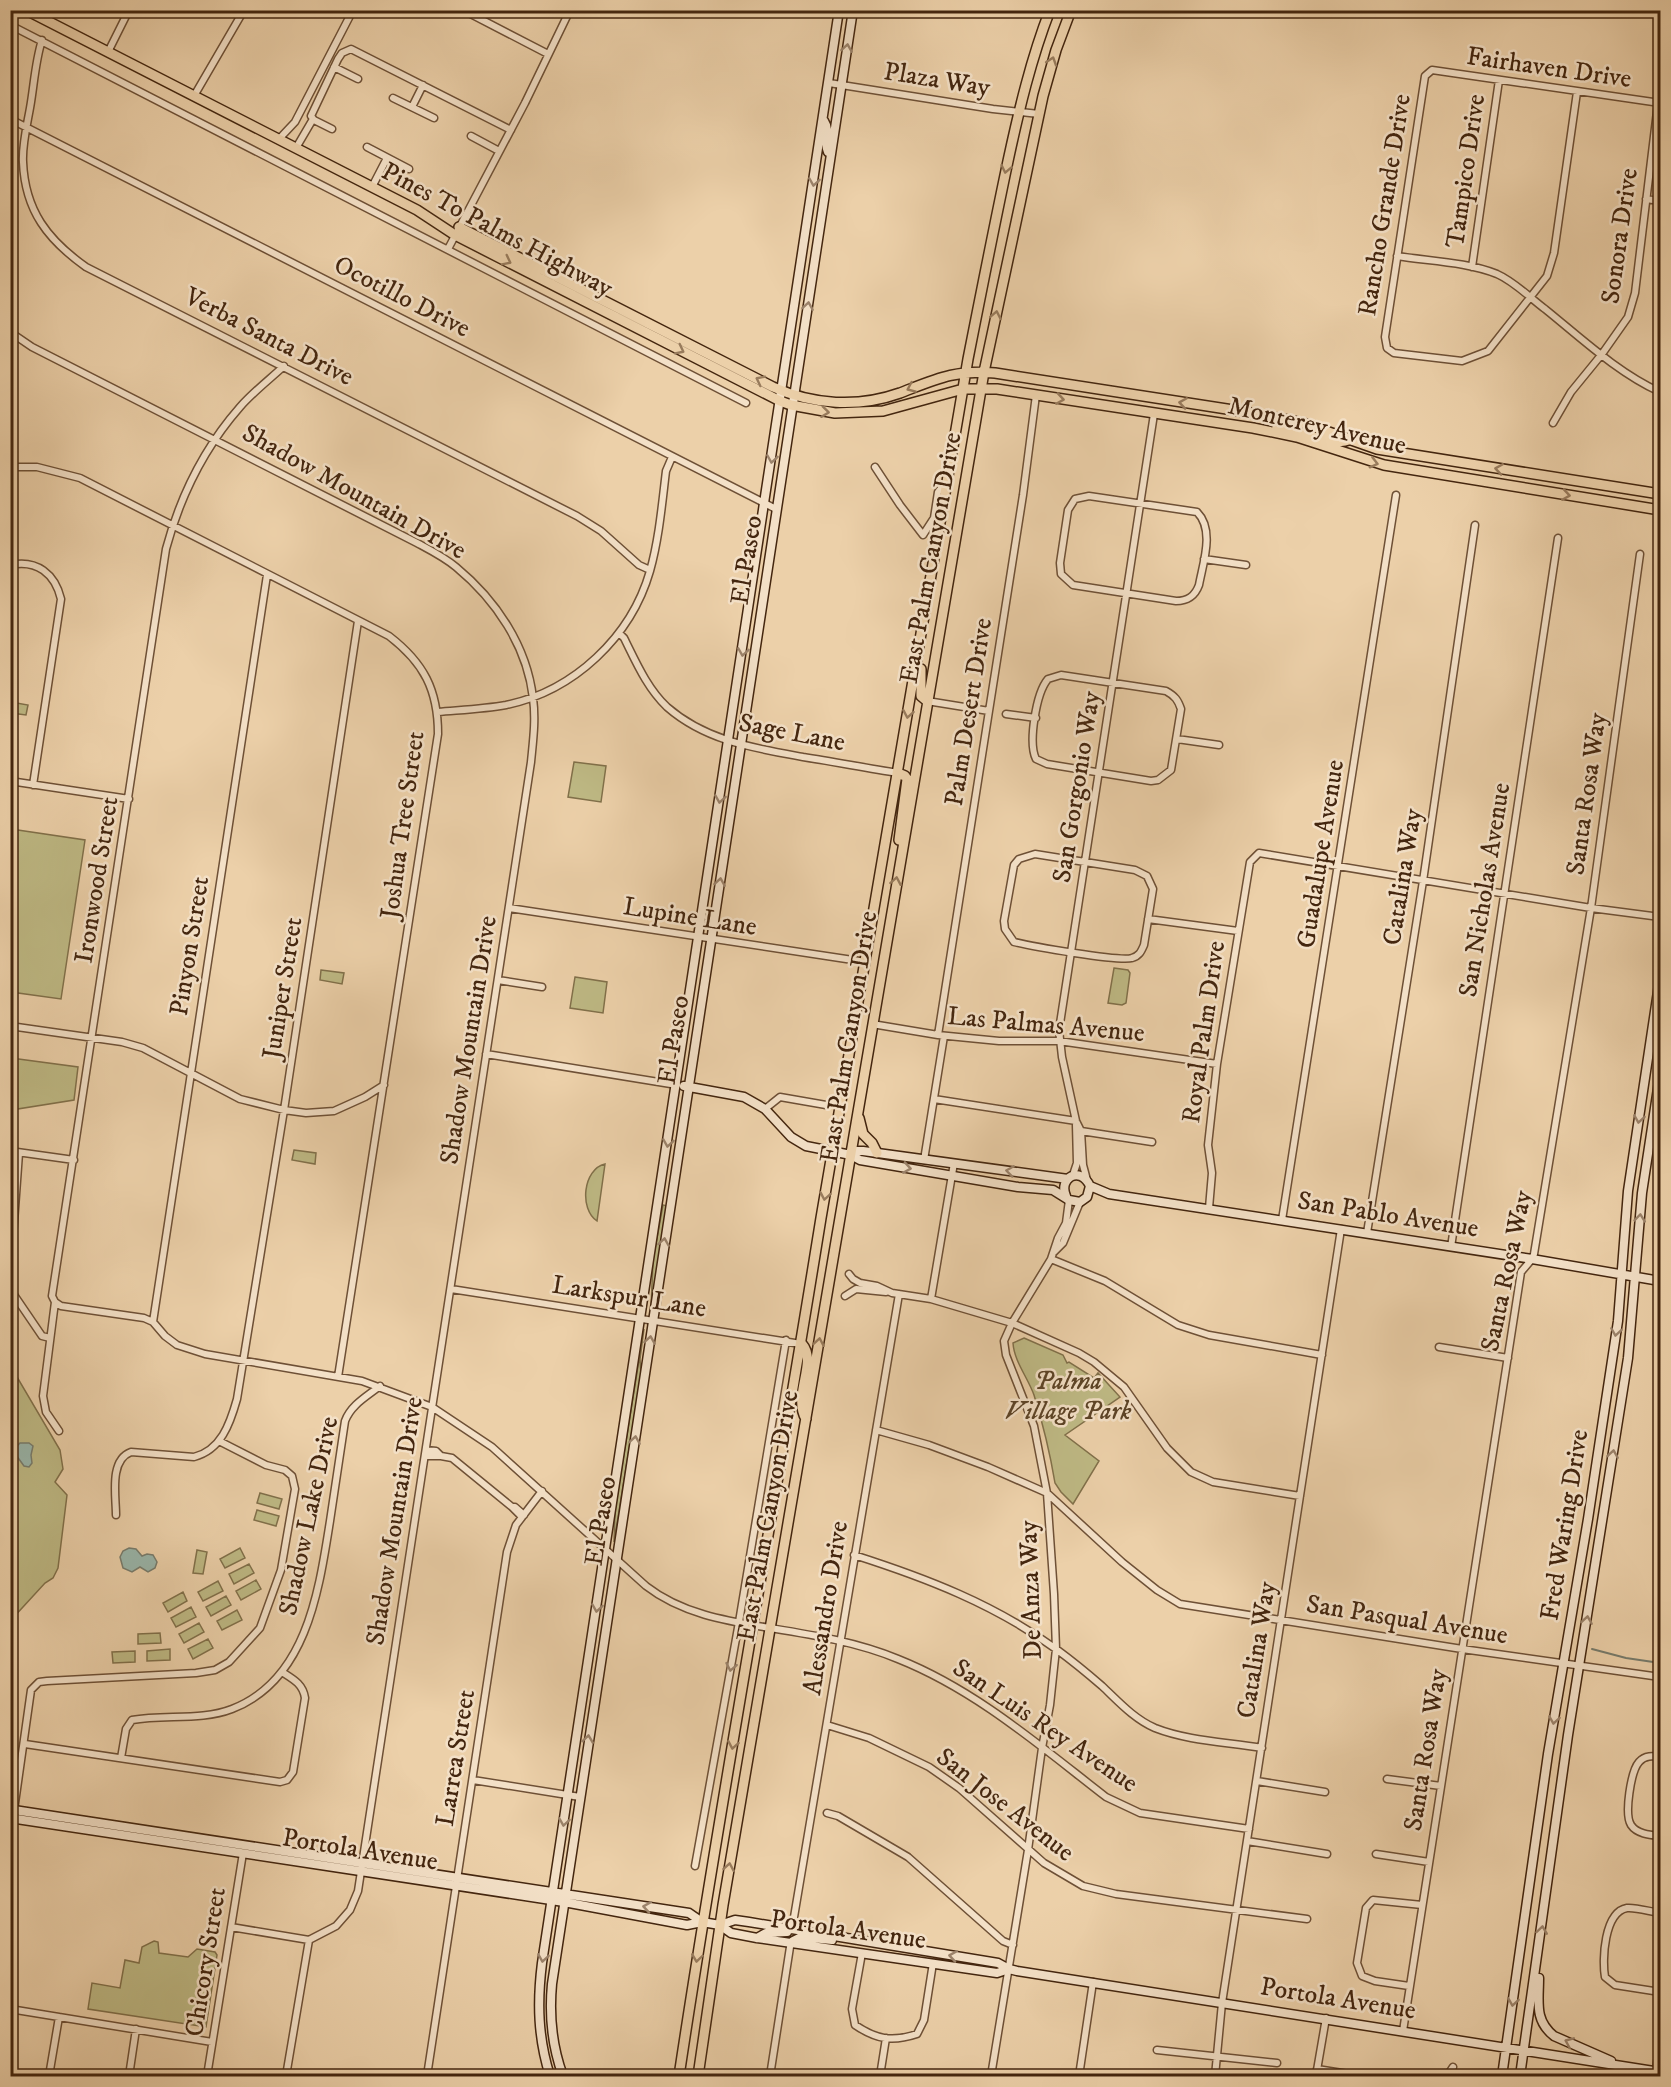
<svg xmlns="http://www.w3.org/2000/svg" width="1671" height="2087" viewBox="0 0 1671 2087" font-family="'IM FELL DW Pica',serif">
<rect width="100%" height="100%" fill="#ecd0a9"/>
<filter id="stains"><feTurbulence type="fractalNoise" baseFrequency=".00333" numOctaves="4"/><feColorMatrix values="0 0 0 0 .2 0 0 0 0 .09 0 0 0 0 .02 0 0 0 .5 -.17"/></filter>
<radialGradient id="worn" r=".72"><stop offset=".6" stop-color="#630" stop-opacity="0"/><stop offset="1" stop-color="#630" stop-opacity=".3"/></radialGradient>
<path fill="#beb984" stroke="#81704a" stroke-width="1.5" d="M 11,702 L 28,705 L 26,715 L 11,713 Z
M 574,762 L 606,766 L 601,802 L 568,797 Z
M 11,829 L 85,840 L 61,999 L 11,992 Z
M 1114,968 L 1128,970 L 1130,973 L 1126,1003 L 1122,1005 L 1108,1003 Z
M 321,970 L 344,973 L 342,984 L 320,980 Z
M 575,977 L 607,982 L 603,1013 L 570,1008 Z
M 11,1058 L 78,1067 L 74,1100 L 11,1110 Z
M 294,1150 L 316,1153 L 315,1164 L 292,1160 Z
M 605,1164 L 597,1221 C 579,1209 583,1169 605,1164 Z
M 663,1205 L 667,1206 L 651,1309 L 653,1260 Z
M 644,1329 L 640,1359 L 641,1375 L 614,1542 L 615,1510 Z
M 1024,1338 L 1063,1355 L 1067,1363 L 1069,1362 L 1094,1378 L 1098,1373 L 1120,1397 L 1065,1435 L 1099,1461 L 1073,1504 L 1061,1492 L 1055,1483 C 1050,1453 1043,1424 1034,1395 C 1028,1378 1014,1361 1013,1343 Z
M 10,1351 L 16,1358 L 17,1377 L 60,1450 L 63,1469 L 55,1482 L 67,1495 L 58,1568 L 53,1578 L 45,1583 L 11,1620 Z
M 260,1493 L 282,1499 L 279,1509 L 257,1503 Z
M 257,1510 L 279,1516 L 276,1526 L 254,1520 Z
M 240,1548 L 245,1558 L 225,1568 L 220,1559 Z
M 197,1550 L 207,1552 L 203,1574 L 193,1573 Z
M 249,1564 L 254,1573 L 234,1584 L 229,1574 Z
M 256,1580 L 261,1589 L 241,1600 L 236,1591 Z
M 218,1581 L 223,1591 L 203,1601 L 198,1592 Z
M 183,1592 L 187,1601 L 168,1612 L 163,1603 Z
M 226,1596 L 231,1605 L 211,1616 L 206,1607 Z
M 191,1607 L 196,1617 L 176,1627 L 171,1618 Z
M 237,1610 L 242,1620 L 222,1630 L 217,1621 Z
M 199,1623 L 204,1632 L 184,1643 L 179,1634 Z
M 160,1633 L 161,1643 L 138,1644 L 138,1634 Z
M 208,1639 L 213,1648 L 193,1659 L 188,1649 Z
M 170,1649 L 170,1660 L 147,1661 L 147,1651 Z
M 135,1651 L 135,1662 L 113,1663 L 112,1652 Z
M 154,1941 L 158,1942 L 159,1953 L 188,1957 L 197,1949 L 215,1952 L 217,1955 L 206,2027 L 88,2009 L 92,1983 L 120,1988 L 125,1960 L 139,1963 L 142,1947 Z"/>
<path fill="#99b6ab" stroke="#777c6d" stroke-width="1.5" d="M 20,1443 L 29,1443 L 33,1446 L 31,1455 L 32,1463 L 29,1467 L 24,1466 L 16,1455 L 16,1447 Z
M 129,1548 L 136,1549 L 142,1556 L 147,1554 L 153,1555 L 157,1562 L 155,1568 L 148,1572 L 140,1567 L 132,1572 L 123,1568 L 120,1557 L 123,1551 Z"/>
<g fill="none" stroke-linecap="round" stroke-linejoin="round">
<path stroke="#777c6d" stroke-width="2" d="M 1592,1649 L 1626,1658 L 1660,1663"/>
<defs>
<path id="street" d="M 463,10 L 548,54
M 10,25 L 746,403
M 42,40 C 35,62 34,86 30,108 C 27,125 22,145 23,162 C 25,211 48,240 86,267 L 577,516 L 601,531 L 639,565 L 650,570
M 108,52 L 129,10
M 334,67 L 358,79
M 829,83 L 993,109 L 1039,114
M 1577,92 L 1554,253 L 1547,276 L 1488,351 L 1462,361 L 1394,353 L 1387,348 L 1385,337 L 1425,76 L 1432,70 L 1660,103
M 194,96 L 244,10
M 393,98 L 434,118
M 412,107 L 423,85
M 10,119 L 776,509
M 332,129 L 314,120 L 311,116 L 338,59 L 342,53 L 351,49 L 511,130
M 471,136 L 499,151
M 279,139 L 295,122 L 353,10
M 367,147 L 409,169
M 296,148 L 313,119
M 372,187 L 387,158
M 1646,199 L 1660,201
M 448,249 L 525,103 L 570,10
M 1397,256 C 1428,261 1468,262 1497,274 C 1515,282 1529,297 1545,309 C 1581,338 1618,373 1660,392
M 1472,267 L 1499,80
M 10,332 L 32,347 L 417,543 C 430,550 444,557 456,567 C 496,600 527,646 533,698 C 536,720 533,741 531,762 L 358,1891 L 350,1910 L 336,1926 L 309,1940 L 231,1927
M 1553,423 L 1571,392 L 1602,354 L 1628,317 L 1635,293 L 1658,103
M 10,467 L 37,467 L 80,478 L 389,636 C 424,663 438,690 438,734 L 338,1377
M 875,467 L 900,505 L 923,535 L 934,518 L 938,492 L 946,482
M 1089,496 L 1197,512 C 1215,530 1203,563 1199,585 C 1195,596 1188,601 1176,601 L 1073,585 L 1061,574 L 1060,563 L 1068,510 L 1075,499 Z
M 1204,559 L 1246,565
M 10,565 C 37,559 55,574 61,599 L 33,785
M 619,633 L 624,638 C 636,662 647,688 667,707 C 706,741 754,748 803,757 C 835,762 866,768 898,773
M 1061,675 L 1166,691 C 1175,696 1178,700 1181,709 L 1171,770 L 1158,780 L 1151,781 L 1047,764 L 1036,759 C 1028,743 1036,693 1048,679 Z
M 927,701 L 989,711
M 438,712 C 460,710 484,709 506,705 C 574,691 631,637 650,571 C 659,539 662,504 666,471 L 672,457
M 1006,714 L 1036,718
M 1177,739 L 1219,745
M 10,781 L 129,799
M 1035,854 L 1135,870 L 1147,876 L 1153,889 L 1144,945 C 1141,952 1139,956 1132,958 C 1120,962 1030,946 1014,942 L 1005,929 L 1004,921 L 1014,865 L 1019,859 Z
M 509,908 L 866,962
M 1148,919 L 1238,931
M 498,980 L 542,987
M 872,1024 L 938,1035 L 999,1041 L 1059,1041 L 1217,1064
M 10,1026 L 122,1042 L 143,1048 L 240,1099 L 284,1110 L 306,1113 L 334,1111 L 365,1097 L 384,1085
M 938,1035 L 1023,495 L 1036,395
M 486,1054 L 677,1085
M 934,1099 L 1076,1121
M 765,1109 L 780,1097 L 826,1105
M 1081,1131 L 1152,1142
M 10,1151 L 74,1160
M 924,1160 L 944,1036
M 1073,1175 L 1077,1163 L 1076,1125
M 1087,1180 L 1083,1165 L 1081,1131 L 1076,1121 L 1062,1057 L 1059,1030 L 1154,414
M 1209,1208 L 1212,1173 L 1208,1145 L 1217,1064 L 1250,862 L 1259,853 L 1591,908 L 1660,917
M 1282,1220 L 1396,495
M 1367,1233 L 1423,881 L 1475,525
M 1451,1247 L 1558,538
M 1054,1252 L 1063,1243 L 1080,1202
M 1051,1259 L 1105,1281 L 1178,1325 L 1209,1335 L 1322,1355
M 849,1274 L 853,1279 L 860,1283 L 877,1286 L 892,1293 L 931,1299 L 1012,1323 L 1079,1353 L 1094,1362 L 1124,1387 L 1167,1448 L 1191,1472 L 1213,1482 L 1300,1496
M 10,1278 L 19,1153
M 10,1289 L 42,1336 L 50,1338
M 451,1289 L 801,1344
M 845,1296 L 856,1289 L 886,1292
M 931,1299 L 954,1163
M 55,1302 L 61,1306 L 144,1318 L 153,1322 L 165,1336 L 177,1345 L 205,1354 L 362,1381 L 432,1407 L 492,1447 L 646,1586 C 682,1614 727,1621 770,1628 C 813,1635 857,1642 898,1659 C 976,1690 1040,1746 1106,1797 L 1140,1813 L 1249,1829
M 153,1322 L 267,575
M 1439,1347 L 1508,1358
M 876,1430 L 929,1445 L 988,1467 L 1047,1493 L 1122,1562 L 1157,1590 L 1180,1604 L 1462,1649 L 1660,1677
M 59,1431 L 46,1412 L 43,1396 L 55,1302 L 52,1296 L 166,549 C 180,497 204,448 240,407 C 253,392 270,379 284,366
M 425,1456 L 441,1456 L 436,1451 L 426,1450
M 441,1456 L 452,1458 L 512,1507
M 116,1515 C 116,1496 109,1460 131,1452 L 194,1457 C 221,1450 230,1424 237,1399 L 284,1110 L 358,621
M 522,1517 L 512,1507 L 515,1507 L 524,1515
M 854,1555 C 926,1578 994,1604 1056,1649 C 1071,1660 1087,1673 1102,1686 C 1118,1701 1134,1719 1155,1728 C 1188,1741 1227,1742 1262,1748
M 827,1725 L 869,1738 L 929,1767 L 959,1788 L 1044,1863 L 1083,1886 L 1116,1894 L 1307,1919
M 25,1744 L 280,1782 L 287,1780 L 293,1772 L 305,1698 C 303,1684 293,1679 282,1672
M 1660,1757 C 1653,1756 1645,1755 1639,1762 C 1631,1771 1624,1814 1631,1825 C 1637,1834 1650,1835 1660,1836
M 121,1758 L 126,1729 L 132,1720 C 165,1714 201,1721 232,1709 C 307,1680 319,1590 330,1521 C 335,1487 340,1454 345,1421 C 351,1405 366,1397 380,1386
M 1387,1779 L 1441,1786
M 473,1780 L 580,1797
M 1257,1781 L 1325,1792
M 14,1810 L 31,1690 L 39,1682 L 47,1681 L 196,1673 L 215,1670 L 229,1662 L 260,1628 L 281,1570 L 295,1489 L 292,1476 L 285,1470 L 266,1465 L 219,1441
M 827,1813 L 838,1816 L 908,1857 L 1003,1941 L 1013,1945
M 1247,1841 L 1327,1854
M 1376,1854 L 1429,1862
M 695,1866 L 739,1622 L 786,1340
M 1660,1913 C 1651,1912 1636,1907 1627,1908 C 1604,1912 1602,1960 1605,1977 L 1615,1985 L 1660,1992
M 792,1929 L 899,1294
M 862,1953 L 852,2009 L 855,2025 C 877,2040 893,2042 917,2034 L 924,2020 L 933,1963
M 1409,1986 L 1375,1981 L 1362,1976 L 1357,1963 L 1366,1908 L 1373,1900 L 1422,1905
M 10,2009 L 212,2042
M 1403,2031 L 1521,1272 L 1532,1259 L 1534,1254 L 1591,908 L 1640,554
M 1157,2050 L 1277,2063
M 1317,2069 L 1361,2076
M 1656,2071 L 1660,2038
M 49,2076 L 59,2017
M 129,2076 L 136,2029
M 207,2076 L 243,1853
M 286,2076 L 309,1940
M 427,2076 L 507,1552 L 516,1525 L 542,1491
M 770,2076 L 790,1947 L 792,1942
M 880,2076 L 886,2038
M 991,2076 L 1028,1850 L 1042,1748 L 1050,1705 L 1056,1649 L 1054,1594 L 1047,1493 L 1034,1426 L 1006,1355 L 1004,1341 L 1012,1323 L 1051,1259 L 1058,1238 L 1066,1223 L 1069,1200
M 1079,2076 L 1093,1982
M 1215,2076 L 1222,2003 L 1341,1229
M 1316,2076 L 1326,2018
M 1447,2076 L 1453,2067"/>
<path id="secondary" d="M 824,121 C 831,132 823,142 828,152 L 831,153
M 684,1086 L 744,1097 L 765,1109 L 791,1137 L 806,1146 L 851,1155 L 860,1160 L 1018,1187 L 1053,1190 L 1069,1200 L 1080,1202 L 1087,1197 L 1090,1186 C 1080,1165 1058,1178 1066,1196
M 851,1155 L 855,1151 L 863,1151 L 1068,1179
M 1090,1186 L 1109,1194 L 1532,1259 L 1660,1281
M 10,1818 L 564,1902 L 687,1925 L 702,1922 L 720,1925 L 735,1920 L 749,1922 L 998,1963 L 1009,1969 L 1017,1971 L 1660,2072
M 10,1830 L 14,1810 L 689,1913 L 702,1922
M 720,1925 L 731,1933 L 757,1938 L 997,1973 L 1009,1969
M 757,1938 L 766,1933 L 787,1932
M 793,1941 L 801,1937 L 832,1940
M 1539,1978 C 1539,2002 1534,2020 1554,2036 L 1611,2061
M 550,2076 C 538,2038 537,2003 542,1963 L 839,10
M 563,2076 C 552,2046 549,2016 552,1984 L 853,10
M 1502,2076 L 1548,1754 L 1588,1519 L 1618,1321 L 1628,1191 L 1660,978
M 1520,2076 L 1568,1735 L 1628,1358 L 1642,1193 L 1660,1075"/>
<path id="primary" d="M 26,10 L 417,210 L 455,235 L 780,401 L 791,405 L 835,413 L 883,411 L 963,389 L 997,389 L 1253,428 L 1297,437 L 1384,465 L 1660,510
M 459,227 L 773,387 C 813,405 858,408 900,393 C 934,380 956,369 995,373 L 1246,412 L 1303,423 L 1377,449 L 1660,494
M 1277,427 C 1296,430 1333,447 1349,440
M 921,669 L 921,696 L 927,701
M 898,773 L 905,776 L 907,779 L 899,840
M 859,1118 L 863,1134 L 872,1143 L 877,1153
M 802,1344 C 818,1362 792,1396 806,1419
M 679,2076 C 722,1790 775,1505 821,1218 L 968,359 C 981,293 994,227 1008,161 C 1019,110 1031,59 1050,10
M 698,2076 L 723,1905 L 984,372 L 1043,96 L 1056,50 L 1071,10"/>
</defs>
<use href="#street" stroke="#6e5036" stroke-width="9"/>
<use href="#secondary" stroke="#44260f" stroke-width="11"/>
<use href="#primary" stroke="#44260f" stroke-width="12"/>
<use href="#street" stroke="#f3e0c7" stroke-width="6"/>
<use href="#secondary" stroke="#f3e0c7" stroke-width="8"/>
<use href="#primary" stroke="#ecd0a9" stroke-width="9"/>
</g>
<defs><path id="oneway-chevron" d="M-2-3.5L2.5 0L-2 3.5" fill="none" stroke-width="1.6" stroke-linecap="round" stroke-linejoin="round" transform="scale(1.5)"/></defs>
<g stroke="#9c836b">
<use href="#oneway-chevron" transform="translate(847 48) rotate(-81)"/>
<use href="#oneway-chevron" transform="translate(814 182) rotate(99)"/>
<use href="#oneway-chevron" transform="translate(808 306) rotate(-81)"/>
<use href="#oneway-chevron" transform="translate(772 459) rotate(99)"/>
<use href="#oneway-chevron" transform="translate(743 652) rotate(99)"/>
<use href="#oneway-chevron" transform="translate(720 799) rotate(99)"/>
<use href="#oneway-chevron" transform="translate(720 882) rotate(-81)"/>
<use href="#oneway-chevron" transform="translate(1639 1119) rotate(99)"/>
<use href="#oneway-chevron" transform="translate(668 1143) rotate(99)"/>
<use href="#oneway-chevron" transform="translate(907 1168) rotate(9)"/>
<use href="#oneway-chevron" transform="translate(1010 1171) rotate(-172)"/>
<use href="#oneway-chevron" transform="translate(1640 1218) rotate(-84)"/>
<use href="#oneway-chevron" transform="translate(664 1242) rotate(-81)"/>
<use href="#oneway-chevron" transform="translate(1616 1332) rotate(99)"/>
<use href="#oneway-chevron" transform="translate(650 1340) rotate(-81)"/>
<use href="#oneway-chevron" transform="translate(635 1440) rotate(-81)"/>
<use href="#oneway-chevron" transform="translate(1613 1454) rotate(-81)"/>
<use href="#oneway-chevron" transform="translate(597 1608) rotate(99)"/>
<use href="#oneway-chevron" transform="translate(1587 1620) rotate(-81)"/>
<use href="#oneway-chevron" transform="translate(731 1667) rotate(101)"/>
<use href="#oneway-chevron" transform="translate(1554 1720) rotate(99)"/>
<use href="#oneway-chevron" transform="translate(588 1739) rotate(-82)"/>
<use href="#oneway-chevron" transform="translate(564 1822) rotate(99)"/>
<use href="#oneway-chevron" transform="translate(647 1907) rotate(-171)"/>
<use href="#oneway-chevron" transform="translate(1542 1930) rotate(-82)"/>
<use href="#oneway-chevron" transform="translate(953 1956) rotate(-171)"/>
<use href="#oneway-chevron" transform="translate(543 1958) rotate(99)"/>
<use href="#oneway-chevron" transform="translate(1513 2002) rotate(99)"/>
<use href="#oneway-chevron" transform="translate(1569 2042) rotate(-157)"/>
</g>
<g stroke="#987b5c">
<use href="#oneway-chevron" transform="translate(1052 61) rotate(-72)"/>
<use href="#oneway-chevron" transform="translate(1006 169) rotate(102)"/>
<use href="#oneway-chevron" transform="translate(507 261) rotate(27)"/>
<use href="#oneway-chevron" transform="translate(996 315) rotate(-79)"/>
<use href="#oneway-chevron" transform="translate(680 350) rotate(27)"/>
<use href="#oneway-chevron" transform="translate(760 380) rotate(-153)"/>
<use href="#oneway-chevron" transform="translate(911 388) rotate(156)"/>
<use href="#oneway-chevron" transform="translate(1060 399) rotate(9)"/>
<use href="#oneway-chevron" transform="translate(1183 403) rotate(-171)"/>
<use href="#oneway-chevron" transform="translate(825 412) rotate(7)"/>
<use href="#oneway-chevron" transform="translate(1374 463) rotate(14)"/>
<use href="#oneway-chevron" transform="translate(1499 469) rotate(-171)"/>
<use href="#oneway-chevron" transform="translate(1566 495) rotate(9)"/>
<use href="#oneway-chevron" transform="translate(908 714) rotate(100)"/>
<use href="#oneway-chevron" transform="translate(896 881) rotate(-80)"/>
<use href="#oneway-chevron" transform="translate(825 1196) rotate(100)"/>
<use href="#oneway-chevron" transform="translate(819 1342) rotate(-80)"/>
<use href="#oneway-chevron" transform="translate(733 1745) rotate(100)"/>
<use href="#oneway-chevron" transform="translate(729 1867) rotate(-80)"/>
<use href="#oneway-chevron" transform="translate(697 1958) rotate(98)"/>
</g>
<g text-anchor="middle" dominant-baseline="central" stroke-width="5" stroke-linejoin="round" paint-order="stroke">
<g font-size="26" fill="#44260f" stroke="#f3e0c7">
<text transform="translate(1549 68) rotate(8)">Fairhaven Drive</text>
<text transform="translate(937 80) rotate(9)">Plaza Way</text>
<text transform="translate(1466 171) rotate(-82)">Tampico Drive</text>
<text transform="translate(1385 205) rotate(-81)">Rancho Grande Drive</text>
<text transform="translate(497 230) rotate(28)">Pines To Palms Highway</text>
<text transform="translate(1620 236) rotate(-82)">Sonora Drive</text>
<text transform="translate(402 297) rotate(27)">Ocotillo Drive</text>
<text transform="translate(269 337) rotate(27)">Verba Santa Drive</text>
<text transform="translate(1317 426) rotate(13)">Monterey Avenue</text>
<text transform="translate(354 492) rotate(29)">Shadow Mountain Drive</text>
<text transform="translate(931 558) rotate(-80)">East Palm Canyon Drive</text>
<text transform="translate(747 560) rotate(-81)">El Paseo</text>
<text transform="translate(969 712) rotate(-81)">Palm Desert Drive</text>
<text transform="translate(792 733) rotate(11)">Sage Lane</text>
<text transform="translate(1077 787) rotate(-81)">San Gorgonio Way</text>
<text transform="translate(1587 794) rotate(-82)">Santa Rosa Way</text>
<text transform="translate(403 825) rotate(-82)">Joshua Tree Street</text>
<text transform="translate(1321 854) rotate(-81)">Guadalupe Avenue</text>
<text transform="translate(1403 877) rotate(-81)">Catalina Way</text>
<text transform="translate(97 880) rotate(-81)">Ironwood Street</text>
<text transform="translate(1485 890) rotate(-81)">San Nicholas Avenue</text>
<text transform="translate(690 917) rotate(9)">Lupine Lane</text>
<text transform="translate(190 946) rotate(-81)">Pinyon Street</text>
<text transform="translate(283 988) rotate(-81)">Juniper Street</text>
<text transform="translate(1046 1025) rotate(5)">Las Palmas Avenue</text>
<text transform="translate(1204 1032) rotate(-82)">Royal Palm Drive</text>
<text transform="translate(849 1037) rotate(-81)">East Palm Canyon Drive</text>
<text transform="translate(469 1040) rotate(-81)">Shadow Mountain Drive</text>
<text transform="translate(674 1040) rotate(-81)">El Paseo</text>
<text transform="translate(1388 1215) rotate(9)">San Pablo Avenue</text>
<text transform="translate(1507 1271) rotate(-78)">Santa Rosa Way</text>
<text transform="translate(629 1297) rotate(9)">Larkspur Lane</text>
<text transform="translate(309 1516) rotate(-78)">Shadow Lake Drive</text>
<text transform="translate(768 1516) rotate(-80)">East Palm Canyon Drive</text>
<text transform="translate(395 1521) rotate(-81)">Shadow Mountain Drive</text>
<text transform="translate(601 1521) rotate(-81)">El Paseo</text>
<text transform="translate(1565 1525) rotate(-81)">Fred Waring Drive</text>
<text transform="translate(1031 1590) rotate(-92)">De Anza Way</text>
<text transform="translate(826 1608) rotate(-81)">Alessandro Drive</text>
<text transform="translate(1407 1620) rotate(9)">San Pasqual Avenue</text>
<text transform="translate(1257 1650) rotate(-81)">Catalina Way</text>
<text transform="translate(1045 1726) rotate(34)">San Luis Rey Avenue</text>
<text transform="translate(1426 1750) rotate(-81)">Santa Rosa Way</text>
<text transform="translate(456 1758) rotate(-81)">Larrea Street</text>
<text transform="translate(1005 1805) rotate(38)">San Jose Avenue</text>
<text transform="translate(360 1850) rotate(9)">Portola Avenue</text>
<text transform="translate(848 1930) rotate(8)">Portola Avenue</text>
<text transform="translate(206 1962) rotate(-81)">Chicory Street</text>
<text transform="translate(1338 1999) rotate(9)">Portola Avenue</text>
</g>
<g font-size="26" font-style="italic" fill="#5c4326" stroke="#f3e0c7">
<text x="1068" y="1381">Palma<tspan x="1068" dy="30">Village Park</tspan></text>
</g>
</g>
<rect width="1671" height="2087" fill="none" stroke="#ecd0a9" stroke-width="36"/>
<rect x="12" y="12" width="1647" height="2063" fill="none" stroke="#44260f" stroke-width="3"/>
<rect x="18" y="18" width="1635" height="2051" fill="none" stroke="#44260f" stroke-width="1.5"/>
<rect width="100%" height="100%" filter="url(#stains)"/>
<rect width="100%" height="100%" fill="url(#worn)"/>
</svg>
